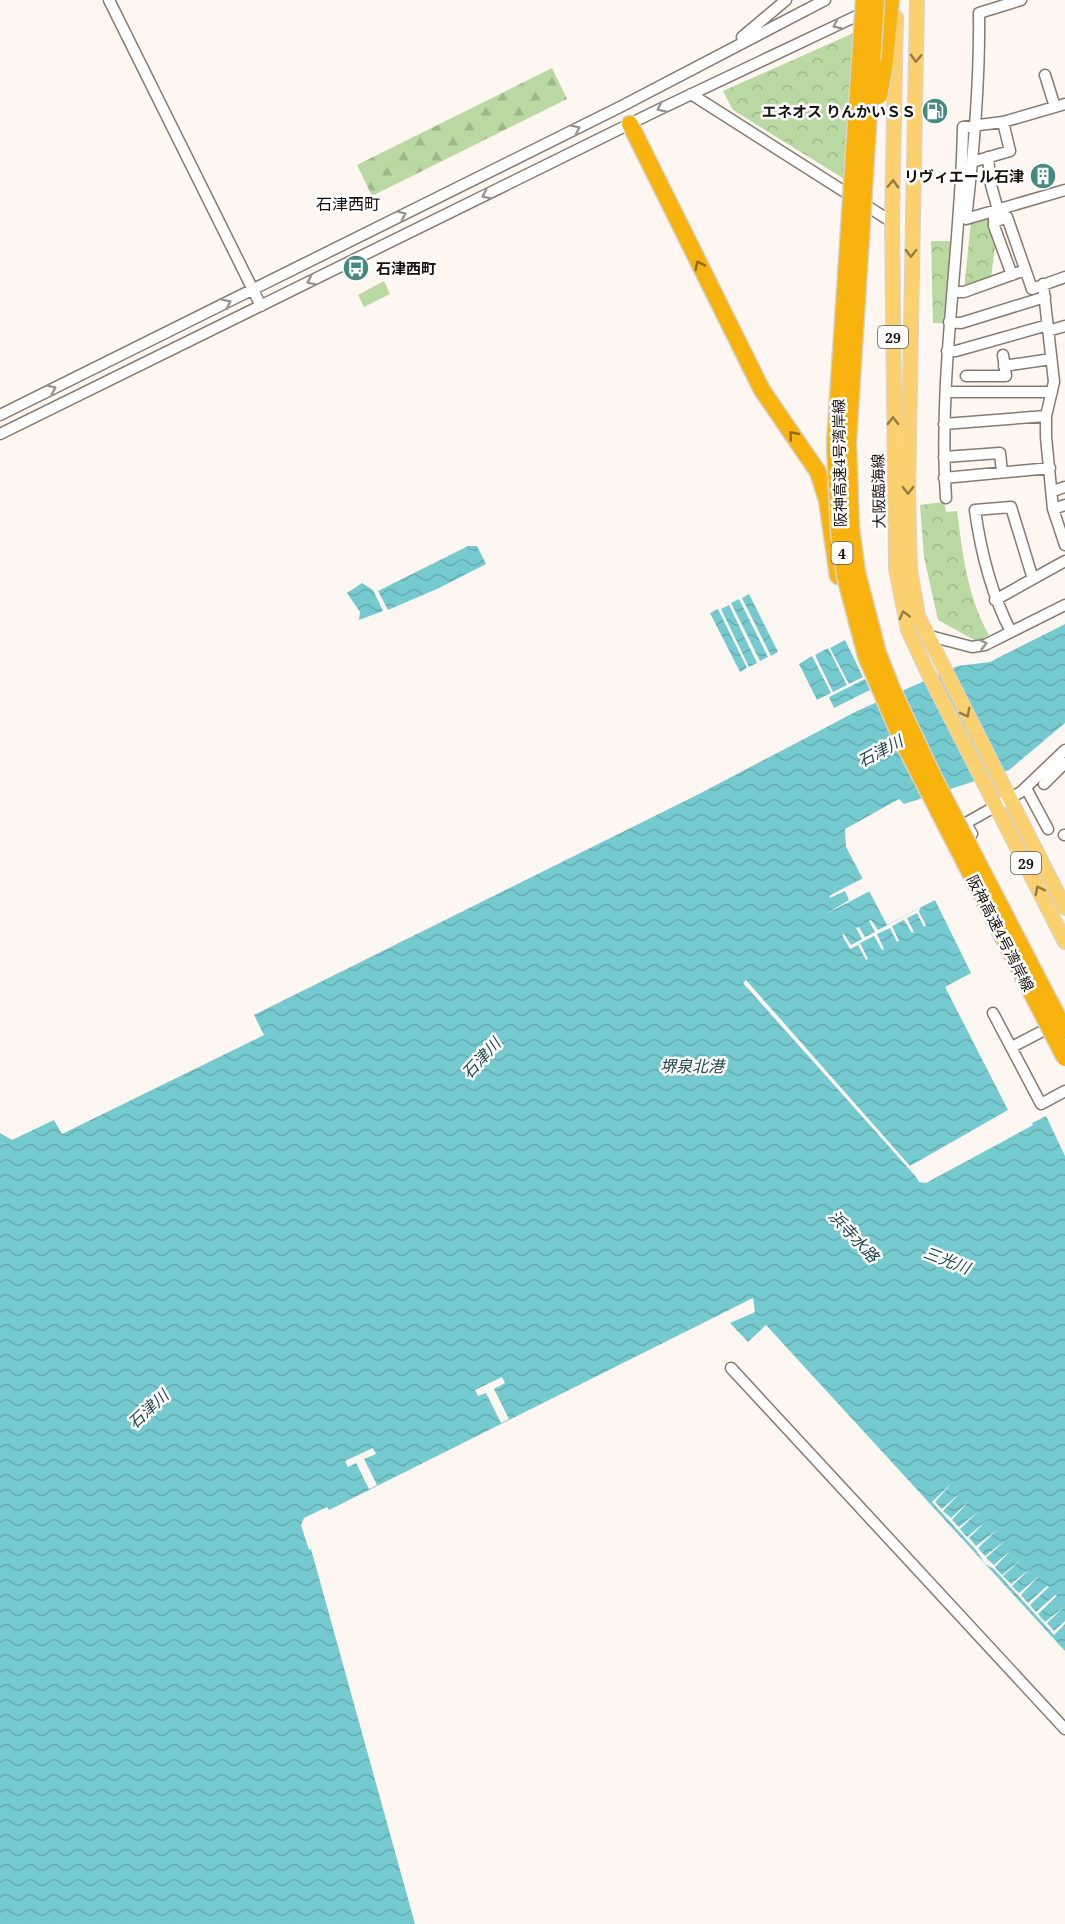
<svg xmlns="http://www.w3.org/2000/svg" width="1065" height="1924" viewBox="0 0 1065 1924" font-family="'Noto Serif','Noto Sans JP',serif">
<defs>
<pattern id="forest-firs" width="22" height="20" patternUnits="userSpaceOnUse" patternTransform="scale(1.5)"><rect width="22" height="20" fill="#b9d8a2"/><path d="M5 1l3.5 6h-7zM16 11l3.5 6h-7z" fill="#9eb88a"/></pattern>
<pattern id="park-crowns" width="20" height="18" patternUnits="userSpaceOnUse" patternTransform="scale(1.5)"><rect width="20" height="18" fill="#b9d8a2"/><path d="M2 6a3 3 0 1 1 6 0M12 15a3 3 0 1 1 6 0" fill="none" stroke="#9eb88a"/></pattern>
<pattern id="water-waves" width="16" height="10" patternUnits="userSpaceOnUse" patternTransform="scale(1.5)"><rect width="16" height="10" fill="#74cacf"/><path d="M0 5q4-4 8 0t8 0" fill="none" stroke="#64acb1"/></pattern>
</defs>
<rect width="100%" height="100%" fill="#fdf6f1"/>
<path fill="url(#forest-firs)" d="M 552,68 L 567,99 L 372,196 L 357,165 Z"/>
<path fill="url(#park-crowns)" d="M 867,27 L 854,185 L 733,110 L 723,91 Z
M 992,215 L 996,239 L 991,279 L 964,290 L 971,221 Z
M 931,241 L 955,241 L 946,323 L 933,323 Z
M 944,502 L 946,512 L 957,511 C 963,555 967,596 989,635 L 978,642 L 938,620 L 924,557 L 920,505 Z"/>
<path fill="#b9d8a2" d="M 384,281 L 390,294 L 364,307 L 358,295 Z"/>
<path fill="url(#water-waves)" d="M 468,546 L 477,546 L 486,564 L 439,588 L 388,610 L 378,591 Z
M 362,583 L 373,590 L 383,611 L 359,620 L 360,612 L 347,593 Z
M 749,594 L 778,652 L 771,656 L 742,598 Z
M 739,599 L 768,657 L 760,661 L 731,603 Z
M 729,605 L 757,663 L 749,667 L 721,609 Z
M 718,609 L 747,668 L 740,672 L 710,613 Z
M 1065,624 L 1065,723 L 1009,770 L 904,804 L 899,799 L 845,829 L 846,847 L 887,925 L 935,900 L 971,973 L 945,987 L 1008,1110 L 910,1166 L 919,1182 L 926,1183 L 1033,1125 L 1032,1123 L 1046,1116 L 1065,1156 L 1065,1651 L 766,1325 L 748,1342 L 730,1323 L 755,1312 L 753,1298 L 329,1510 L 327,1507 L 304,1518 L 301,1525 L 309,1550 L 311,1549 L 415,1924 L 0,1924 L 0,1133 L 12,1140 L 54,1120 L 62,1134 L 264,1035 L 254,1015 L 697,795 L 857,711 L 958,666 L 990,662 Z
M 845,640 L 863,677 L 849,684 L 830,648 Z
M 828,648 L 847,685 L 833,692 L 815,655 Z
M 812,656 L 831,693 L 817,700 L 799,664 Z
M 865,679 L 870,690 L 834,708 L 829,697 Z"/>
<path fill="#fdf6f1" d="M 863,878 L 870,891 L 826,914 L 849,900 L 845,891 L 830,898 L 829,896 Z
M 920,908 L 919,912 L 926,925 L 924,927 L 917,913 L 907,918 L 914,932 L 912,933 L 904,920 L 892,926 L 899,941 L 897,942 L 890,928 L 877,934 L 884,949 L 882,950 L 874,936 L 860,943 L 868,959 L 866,960 L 858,945 L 850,949 L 842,935 L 844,934 L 851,945 L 862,939 L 856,928 L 859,927 L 865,937 L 875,932 L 869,921 L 871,920 L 878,930 Z
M 746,980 L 910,1166 L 918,1179 L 743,983 Z
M 502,1377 L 505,1383 L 494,1389 L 509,1419 L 501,1423 L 486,1393 L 478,1396 L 475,1390 Z
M 373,1448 L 376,1454 L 364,1459 L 377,1485 L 369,1489 L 356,1463 L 348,1467 L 345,1461 Z
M 952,1483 L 935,1502 L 942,1509 L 961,1492 L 943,1511 L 951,1518 L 969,1501 L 952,1520 L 959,1527 L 979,1511 L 960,1529 L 967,1537 L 987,1520 L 969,1538 L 976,1546 L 997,1530 L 978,1548 L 985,1556 L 1006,1540 L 986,1558 L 994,1565 L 1013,1548 L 995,1567 L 1002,1575 L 1022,1559 L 1003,1576 L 1011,1584 L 1031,1568 L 1012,1586 L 1019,1593 L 1039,1576 L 1021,1595 L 1028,1603 L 1047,1586 L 1049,1587 L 1030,1605 L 1036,1612 L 1055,1595 L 1057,1596 L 1038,1614 L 1045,1622 L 1065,1606 L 1047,1623 L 1054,1631 L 1065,1621 L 1065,1624 L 1054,1635 L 994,1569 L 985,1564 L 976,1550 L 932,1502 Z"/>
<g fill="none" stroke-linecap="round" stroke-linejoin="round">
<defs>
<path id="minor" d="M 109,0 L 261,306
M 1021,0 L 979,13 C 980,82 974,150 966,219 L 1065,190
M 742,37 L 786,0
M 1045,75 L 1055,107
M 691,94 L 892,222
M 988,157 L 990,179
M 972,162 L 1010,151 L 1003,122
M 991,185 L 998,210
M 994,217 L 994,226 L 1012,275
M 994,222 L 1007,217 L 1032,289 L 1065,277
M 1043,284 L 1054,382 L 1046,416 L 1046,437 L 1053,509 L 1065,545
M 953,292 L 964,292 L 1025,270
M 949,322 L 961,323 L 1045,297
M 1048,331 L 1065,326
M 947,351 L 956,351 L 1048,325
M 1004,366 L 1051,359
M 966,376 L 1006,376 L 1003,355
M 946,392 L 1052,392
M 0,415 L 622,106 L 825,0
M 944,424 L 1046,416
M 0,434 L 656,111 L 865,12
M 944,457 L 1000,453 L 1002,472
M 944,478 L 1050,468
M 1053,491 L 1065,487
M 946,498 C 938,374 961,251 963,127 L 1003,122 L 1065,104
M 1053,509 L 1065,505
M 995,600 L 1065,561
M 1011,632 C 991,593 981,554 975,510 L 1011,507 L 1033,579
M 926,635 L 972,647 L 985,645 L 1065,605
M 1044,784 L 1065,763
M 1026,788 L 1048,829
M 972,834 L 966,823 L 1021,792 L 1065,750
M 1064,835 L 1065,835
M 993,1013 L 1041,1104 L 1065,1091
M 1012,1047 L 1054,1025
M 731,1368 L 1065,1729"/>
<path id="major" d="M 917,0 L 908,493 L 910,569 L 918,616 L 1065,908
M 896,17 L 892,222 L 896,569 L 908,630 L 926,669 L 1065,942"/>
<path id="highway" d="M 884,68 L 891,0
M 630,124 L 762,390 L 818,472 L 827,500 L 838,576"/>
</defs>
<use href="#minor" stroke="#897a6f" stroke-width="13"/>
<use href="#major" stroke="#d5d4d4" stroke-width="16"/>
<use href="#highway" stroke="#d5d4d4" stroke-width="19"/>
<use href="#minor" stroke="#fff" stroke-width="10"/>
<use href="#major" stroke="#fbd16f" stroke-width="14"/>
<use href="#highway" stroke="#f8b30f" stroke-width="16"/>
<defs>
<path id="highway-bridge" d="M 864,0 L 835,444 L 839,531 L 845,576 L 866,656 L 902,740 L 1065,1058
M 876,0 L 848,442 L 851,528 L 857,572 L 878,653 L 892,689 L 933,776 L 1065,1031
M 879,96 L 884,68"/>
</defs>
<use href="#highway-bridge" stroke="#d5d4d4" stroke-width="19" stroke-linecap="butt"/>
<use href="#highway-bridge" stroke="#f8b30f" stroke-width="16"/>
</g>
<defs><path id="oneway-chevron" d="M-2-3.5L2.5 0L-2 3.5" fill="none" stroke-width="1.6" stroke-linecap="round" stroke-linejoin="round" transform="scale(1.5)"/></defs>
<g stroke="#979493">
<use href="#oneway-chevron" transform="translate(837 25) rotate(155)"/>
<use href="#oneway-chevron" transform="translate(661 108) rotate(155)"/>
<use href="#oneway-chevron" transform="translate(576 129) rotate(-26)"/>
<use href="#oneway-chevron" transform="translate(486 195) rotate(154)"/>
<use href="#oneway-chevron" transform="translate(402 215) rotate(-26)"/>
<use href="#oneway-chevron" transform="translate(311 281) rotate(154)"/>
<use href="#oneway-chevron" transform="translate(227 303) rotate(-26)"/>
<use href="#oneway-chevron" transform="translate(52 389) rotate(-26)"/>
<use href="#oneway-chevron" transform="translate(983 644) rotate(-14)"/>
</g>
<g stroke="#957b43">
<use href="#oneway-chevron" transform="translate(916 58) rotate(92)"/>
<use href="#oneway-chevron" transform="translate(893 184) rotate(-88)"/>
<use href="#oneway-chevron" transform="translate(911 253) rotate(91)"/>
<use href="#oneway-chevron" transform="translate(893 421) rotate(-90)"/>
<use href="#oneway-chevron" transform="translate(908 490) rotate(90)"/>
<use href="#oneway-chevron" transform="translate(904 615) rotate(-105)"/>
<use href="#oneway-chevron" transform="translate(966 713) rotate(62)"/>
<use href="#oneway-chevron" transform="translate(1039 890) rotate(-117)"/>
</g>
<g stroke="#936b0f">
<use href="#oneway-chevron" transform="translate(699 265) rotate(-116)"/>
<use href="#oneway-chevron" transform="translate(793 435) rotate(-129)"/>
</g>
<defs>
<symbol id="fuel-disc" viewBox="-11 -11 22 22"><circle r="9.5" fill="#458a81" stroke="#fff"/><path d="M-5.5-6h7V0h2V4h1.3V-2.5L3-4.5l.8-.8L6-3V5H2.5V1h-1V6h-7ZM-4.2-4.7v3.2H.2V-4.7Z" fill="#fff"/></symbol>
<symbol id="building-disc" viewBox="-11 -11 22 22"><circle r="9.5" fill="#458a81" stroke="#fff"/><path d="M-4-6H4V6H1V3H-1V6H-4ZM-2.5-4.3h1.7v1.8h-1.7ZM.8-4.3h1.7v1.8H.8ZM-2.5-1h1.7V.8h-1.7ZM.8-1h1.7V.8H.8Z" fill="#fff"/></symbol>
<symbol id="bus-disc" viewBox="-11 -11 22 22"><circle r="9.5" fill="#458a81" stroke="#fff"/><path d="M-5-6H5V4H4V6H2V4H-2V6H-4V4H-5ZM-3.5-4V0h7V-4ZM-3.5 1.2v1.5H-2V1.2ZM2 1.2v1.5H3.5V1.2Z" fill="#fff"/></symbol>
</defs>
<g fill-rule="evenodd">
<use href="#fuel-disc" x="920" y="96" width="30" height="30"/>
<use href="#building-disc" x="1028" y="161" width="30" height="30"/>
<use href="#bus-disc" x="341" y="253" width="30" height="30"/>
</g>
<g text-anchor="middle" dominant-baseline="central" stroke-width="5" stroke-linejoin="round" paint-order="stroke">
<g fill="#fff" stroke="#5d5956" stroke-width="1.5">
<rect x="878" y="326" width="30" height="22" rx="4.5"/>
<rect x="831.5" y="542" width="21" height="22" rx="4.5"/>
<rect x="1011" y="852" width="30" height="22" rx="4.5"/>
</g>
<g font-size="14" font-weight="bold" fill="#18120e">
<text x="893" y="337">29</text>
<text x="842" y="553">4</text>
<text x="1026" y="863">29</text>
</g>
<g font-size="15" font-weight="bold" fill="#18120e" stroke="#fff" text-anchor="end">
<text x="916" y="111">エネオス りんかいＳＳ</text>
<text x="1024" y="176">リヴィエール石津</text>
<text x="376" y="268" text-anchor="start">石津西町</text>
</g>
<g font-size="15" fill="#18120e" stroke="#fff">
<text transform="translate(839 463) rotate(-91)">阪神高速4号湾岸線</text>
<text transform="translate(878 491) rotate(-91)">大阪臨海線</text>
<text transform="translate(1001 933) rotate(63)">阪神高速4号湾岸線</text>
</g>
<g font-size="16" fill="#18120e" stroke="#fff">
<text x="348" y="204">石津西町</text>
</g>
<g font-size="16" font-style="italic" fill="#1e4649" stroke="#fff">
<text transform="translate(880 751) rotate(-28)">石津川</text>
<text transform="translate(481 1058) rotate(-47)">石津川</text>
<text x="692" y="1066">堺泉北港</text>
<text transform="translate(854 1236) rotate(47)">浜寺水路</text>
<text transform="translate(947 1260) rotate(21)">三光川</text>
<text transform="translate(148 1409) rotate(-43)">石津川</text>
</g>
</g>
</svg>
